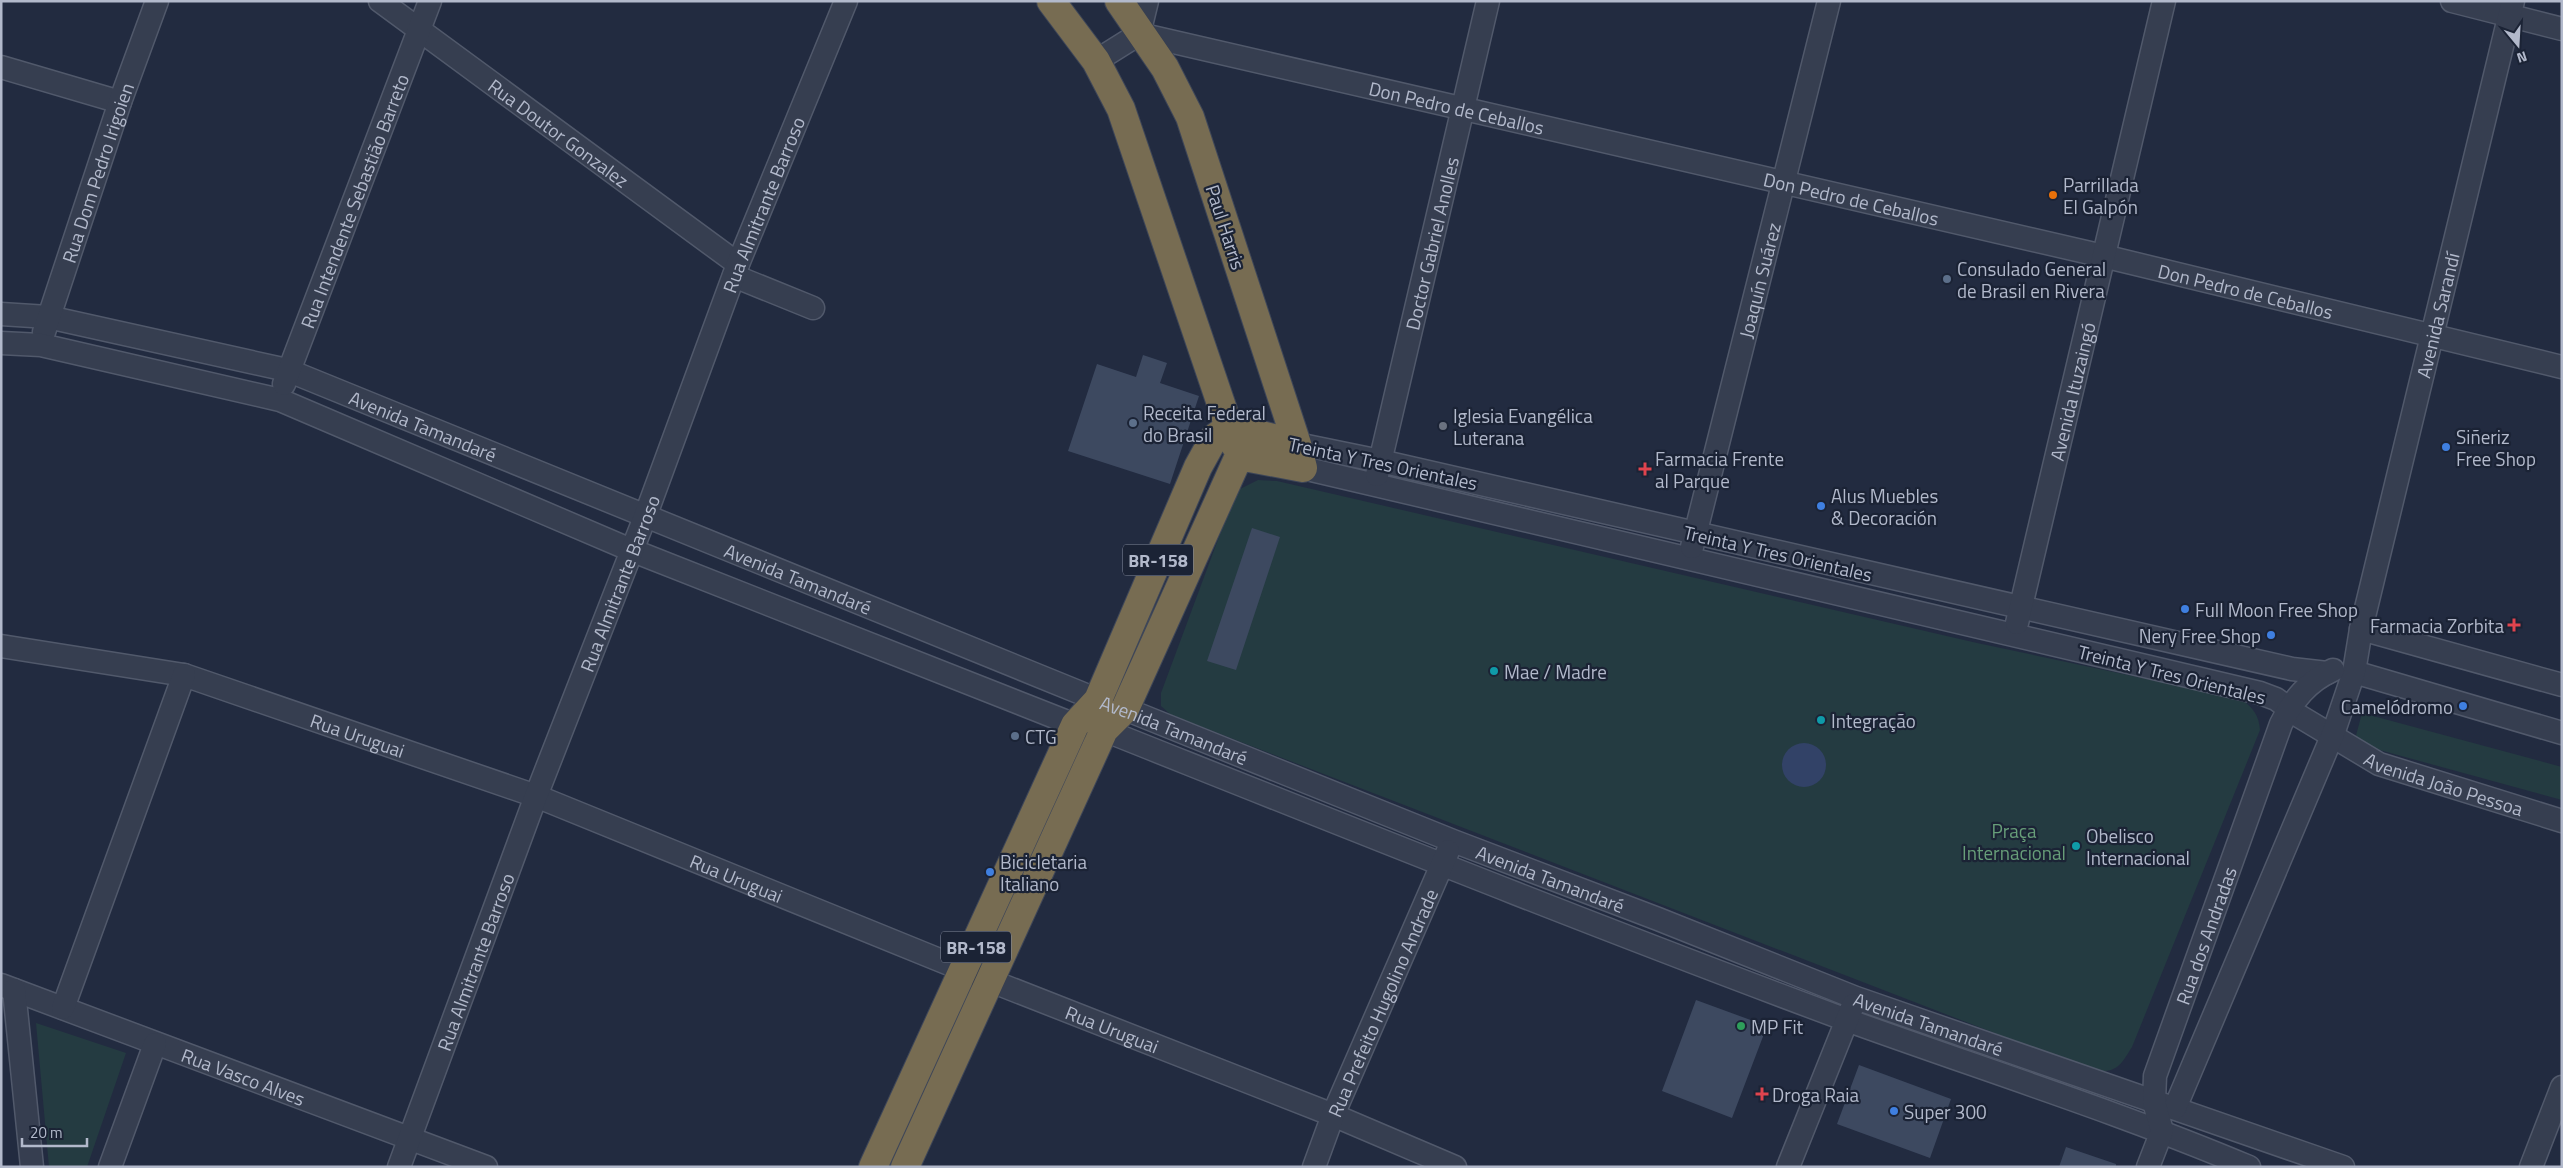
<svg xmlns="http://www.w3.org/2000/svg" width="2563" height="1168" viewBox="0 0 2563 1168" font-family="'Titillium Web',sans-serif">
<rect width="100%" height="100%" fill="#222b40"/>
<path fill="#243b41" d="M 1258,480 L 1277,481 L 1977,643 L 2241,699 C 2253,708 2259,715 2260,730 L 2132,1047 C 2120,1066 2117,1073 2093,1071 L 1171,715 L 1161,706 L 1161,693 L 1236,491 Z
M 2362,713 L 2562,767 L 2562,800 L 2354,743 Z
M 36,1023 L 126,1053 L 87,1167 L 49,1167 Z"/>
<path fill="#324267" d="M1782 765a22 22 0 1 1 44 0a22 22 0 1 1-44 0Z"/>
<path fill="#3d4960" d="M 1143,355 L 1167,363 L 1160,383 L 1199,396 L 1170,484 L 1068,451 L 1097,364 L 1136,377 Z
M 1252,528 L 1280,537 L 1236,670 L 1207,661 Z
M 1696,1000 L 1767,1026 L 1732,1118 L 1662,1091 Z
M 1859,1065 L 1951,1099 L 1930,1158 L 1837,1124 Z
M 2066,1147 L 2116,1164 L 2116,1167 L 2059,1167 Z"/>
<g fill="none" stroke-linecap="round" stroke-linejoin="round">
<defs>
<g id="minor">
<path id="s1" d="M 380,1 L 738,264"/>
<path d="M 2452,1 L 2562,29"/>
<path id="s2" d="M 1139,34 L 2103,256 L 2562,367"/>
<path d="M 1139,34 L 1147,1"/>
<path d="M 1096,61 L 1139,34"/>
<path d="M 1,67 L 120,102"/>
<path d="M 734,276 L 813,308"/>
<path id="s3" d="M 1,314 L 48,317 L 287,370 L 1098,700 L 1125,709 L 1453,841 L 1658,919 L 1856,998 L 2343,1167"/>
<path id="s4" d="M 44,332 L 120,102 L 157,1"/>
<path d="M 1,343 L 41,345 L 280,400 L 631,550 L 1075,725 L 1104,730 C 1350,828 1596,927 1844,1019 C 1979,1068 2116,1111 2249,1167"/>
<path id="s5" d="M 284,384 L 430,1"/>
<path d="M 1297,444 L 1380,461 L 2292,669 L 2327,673"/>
<path id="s6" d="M 1303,468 L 2260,693 L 2276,699 L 2299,716 L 2379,764 L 2562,821"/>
<path id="s7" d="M 1377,475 L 1488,1"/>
<path id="s8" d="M 1692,547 L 1829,1"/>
<path id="s9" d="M 2017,623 L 2164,1"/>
<path d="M 2361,629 L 2562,685"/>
<path id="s10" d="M 1,646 L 184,675 L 536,796 L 991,981 L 1333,1115 L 1455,1167"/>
<path d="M 2354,672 L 2562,733"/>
<path id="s11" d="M 1,985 L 486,1167"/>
<path d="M 14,990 L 32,1167"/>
<path d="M 63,1008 L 184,675"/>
<path id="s12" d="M 2175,1108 L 2333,734 L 2354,672 L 2361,629 L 2513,1"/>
<path d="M 110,1167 L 155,1044"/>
<path id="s13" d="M 399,1167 L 536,796 L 645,517 L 738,264 L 846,1"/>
<path id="s14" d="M 1314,1167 L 1333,1115 L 1448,851"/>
<path d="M 1788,1167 L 1853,1005"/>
<path id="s15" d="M 2148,1167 L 2162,1131 L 2154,1102 L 2155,1076 L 2281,724 C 2293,700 2308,681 2333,670"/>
<path d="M 2531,1167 L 2562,1087"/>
</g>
<path id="highway" d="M 1051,1 L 1096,61 L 1121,109 L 1235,445
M 1119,1 L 1165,68 L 1190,117 L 1297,444 L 1303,468 L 1239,456
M 1229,427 L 1297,444
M 873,1167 L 1075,725 L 1098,700 L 1198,467 L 1214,438 L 1229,427
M 905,1167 L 1104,730 L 1125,709 L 1239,456"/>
</defs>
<use href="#minor" stroke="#51596b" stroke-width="25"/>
<use href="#highway" stroke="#3e4658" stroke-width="30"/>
<use href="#minor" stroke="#363e50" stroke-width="22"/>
<use href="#highway" stroke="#776c52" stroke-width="28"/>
</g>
<circle fill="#e8710a" stroke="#1b2335" stroke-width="2" cx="2053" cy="195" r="5"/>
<g fill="#5c6f8a" stroke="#1b2335" stroke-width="2">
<circle cx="1947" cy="279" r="5"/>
<circle cx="1133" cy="423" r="5"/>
<circle cx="1015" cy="736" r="5"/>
</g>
<circle fill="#6b7280" stroke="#1b2335" stroke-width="2" cx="1443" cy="426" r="5"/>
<g fill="#3f7fe0" stroke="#1b2335" stroke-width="2">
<circle cx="2446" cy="447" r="5"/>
<circle cx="1821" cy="506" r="5"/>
<circle cx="2185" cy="609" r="5"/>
<circle cx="2271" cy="635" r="5"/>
<circle cx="2463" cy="706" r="5"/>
<circle cx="990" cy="872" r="5"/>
<circle cx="1894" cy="1111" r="5"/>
</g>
<g fill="#e0444e" stroke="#1b2335" stroke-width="2">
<path d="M1642.5 461.5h5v5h5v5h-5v5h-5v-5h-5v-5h5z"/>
<path d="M2511.5 617.5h5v5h5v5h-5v5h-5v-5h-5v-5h5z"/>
<path d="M1759.5 1086.5h5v5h5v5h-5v5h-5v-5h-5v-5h5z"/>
</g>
<g fill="#0f9aa8" stroke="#1b2335" stroke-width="2">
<circle cx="1494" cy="671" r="5"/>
<circle cx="1821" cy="720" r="5"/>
<circle cx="2076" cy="846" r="5"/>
</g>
<circle fill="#2e9e5b" stroke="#1b2335" stroke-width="2" cx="1741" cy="1026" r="5"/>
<g text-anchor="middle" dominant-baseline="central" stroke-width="4.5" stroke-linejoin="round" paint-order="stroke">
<g fill="#1b2335" stroke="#858c9e" stroke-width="1">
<rect x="1123" y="544.5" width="70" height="31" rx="4"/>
<rect x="941" y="931.5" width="70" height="31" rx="4"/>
</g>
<g font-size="18" font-weight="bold" fill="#b2b9cb">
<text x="1158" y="560">BR-158</text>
<text x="976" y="947">BR-158</text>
</g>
<g font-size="19" fill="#b2b9cb" stroke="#1b2335">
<text stroke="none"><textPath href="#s2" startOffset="326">Don Pedro de Ceballos</textPath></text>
<text stroke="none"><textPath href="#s1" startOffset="222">Rua Doutor Gonzalez</textPath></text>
<text stroke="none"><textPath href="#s4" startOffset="168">Rua Dom Pedro Irigoien</textPath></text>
<text stroke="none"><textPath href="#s2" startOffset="731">Don Pedro de Ceballos</textPath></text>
<text stroke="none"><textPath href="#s5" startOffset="196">Rua Intendente Sebastião Barreto</textPath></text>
<text stroke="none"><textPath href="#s13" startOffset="1029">Rua Almitrante Barroso</textPath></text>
<text transform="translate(1226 227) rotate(72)">Paul Harris</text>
<text stroke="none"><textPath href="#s7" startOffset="238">Doctor Gabriel Anolles</textPath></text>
<text stroke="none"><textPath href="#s8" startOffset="275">Joaquín Suárez</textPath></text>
<text stroke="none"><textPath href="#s2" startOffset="1136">Don Pedro de Ceballos</textPath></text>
<text stroke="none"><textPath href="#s12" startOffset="838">Avenida Sarandí</textPath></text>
<text stroke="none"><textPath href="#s9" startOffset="238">Avenida Ituzaingó</textPath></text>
<text stroke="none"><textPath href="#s3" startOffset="439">Avenida Tamandaré</textPath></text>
<text transform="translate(1383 463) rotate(12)">Treinta Y Tres Orientales</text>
<text transform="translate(1778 553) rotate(13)">Treinta Y Tres Orientales</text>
<text stroke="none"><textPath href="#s3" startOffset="844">Avenida Tamandaré</textPath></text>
<text stroke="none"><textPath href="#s13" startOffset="624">Rua Almitrante Barroso</textPath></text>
<text transform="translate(2172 674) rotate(14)">Treinta Y Tres Orientales</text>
<text stroke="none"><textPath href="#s3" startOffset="1249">Avenida Tamandaré</textPath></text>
<text stroke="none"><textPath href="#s10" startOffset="369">Rua Uruguai</textPath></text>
<text stroke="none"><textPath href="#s6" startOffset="1190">Avenida João Pessoa</textPath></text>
<text stroke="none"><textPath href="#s10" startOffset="774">Rua Uruguai</textPath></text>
<text stroke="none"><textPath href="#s3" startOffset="1654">Avenida Tamandaré</textPath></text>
<text stroke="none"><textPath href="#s15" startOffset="244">Rua dos Andradas</textPath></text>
<text stroke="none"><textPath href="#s13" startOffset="219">Rua Almitrante Barroso</textPath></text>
<text stroke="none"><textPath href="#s14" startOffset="178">Rua Prefeito Hugolino Andrade</textPath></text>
<text stroke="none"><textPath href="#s3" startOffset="2059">Avenida Tamandaré</textPath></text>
<text stroke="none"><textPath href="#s10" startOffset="1179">Rua Uruguai</textPath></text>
<text stroke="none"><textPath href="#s11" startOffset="259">Rua Vasco Alves</textPath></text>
</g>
<g font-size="19" fill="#b2b9cb" stroke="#1b2335" text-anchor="start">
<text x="2063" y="184">Parrillada<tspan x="2063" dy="22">El Galpón</tspan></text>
<text x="1957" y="268">Consulado General<tspan x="1957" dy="22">de Brasil en Rivera</tspan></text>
<text x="1143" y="412">Receita Federal<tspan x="1143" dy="22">do Brasil</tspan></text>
<text x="1453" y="415">Iglesia Evangélica<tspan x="1453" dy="22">Luterana</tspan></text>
<text x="2456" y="436">Siñeriz<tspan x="2456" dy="22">Free Shop</tspan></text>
<text x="1655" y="458">Farmacia Frente<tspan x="1655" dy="22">al Parque</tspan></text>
<text x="1831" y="495">Alus Muebles<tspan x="1831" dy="22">&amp; Decoración</tspan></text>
<text x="2195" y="609">Full Moon Free Shop</text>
<text x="2504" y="625" text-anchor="end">Farmacia Zorbita</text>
<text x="2261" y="635" text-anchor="end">Nery Free Shop</text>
<text x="1504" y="671">Mae / Madre</text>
<text x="2453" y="706" text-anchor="end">Camelódromo</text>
<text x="1831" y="720">Integração</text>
<text x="1025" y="736">CTG</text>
<text x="2086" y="835">Obelisco<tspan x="2086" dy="22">Internacional</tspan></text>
<text x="1000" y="861">Bicicletaria<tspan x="1000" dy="22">Italiano</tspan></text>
<text x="1751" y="1026">MP Fit</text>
<text x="1772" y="1094">Droga Raia</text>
<text x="1904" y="1111">Super 300</text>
</g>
<g font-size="19" fill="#679e79" stroke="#1b2335">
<text x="2014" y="830">Praça<tspan x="2014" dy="22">Internacional</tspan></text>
</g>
</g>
<rect width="2563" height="1168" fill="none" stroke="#b2b9cb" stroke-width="5"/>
<g transform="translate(2518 45) rotate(162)" stroke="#1b2335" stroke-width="4" paint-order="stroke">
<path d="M0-4L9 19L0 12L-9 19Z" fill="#b2b9cb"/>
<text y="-8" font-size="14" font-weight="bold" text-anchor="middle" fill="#b2b9cb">N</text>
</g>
<path d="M22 1138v8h65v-8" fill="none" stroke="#b2b9cb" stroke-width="2.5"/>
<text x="30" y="1138" font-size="15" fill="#b2b9cb" stroke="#1b2335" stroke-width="4" paint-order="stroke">20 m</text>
</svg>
